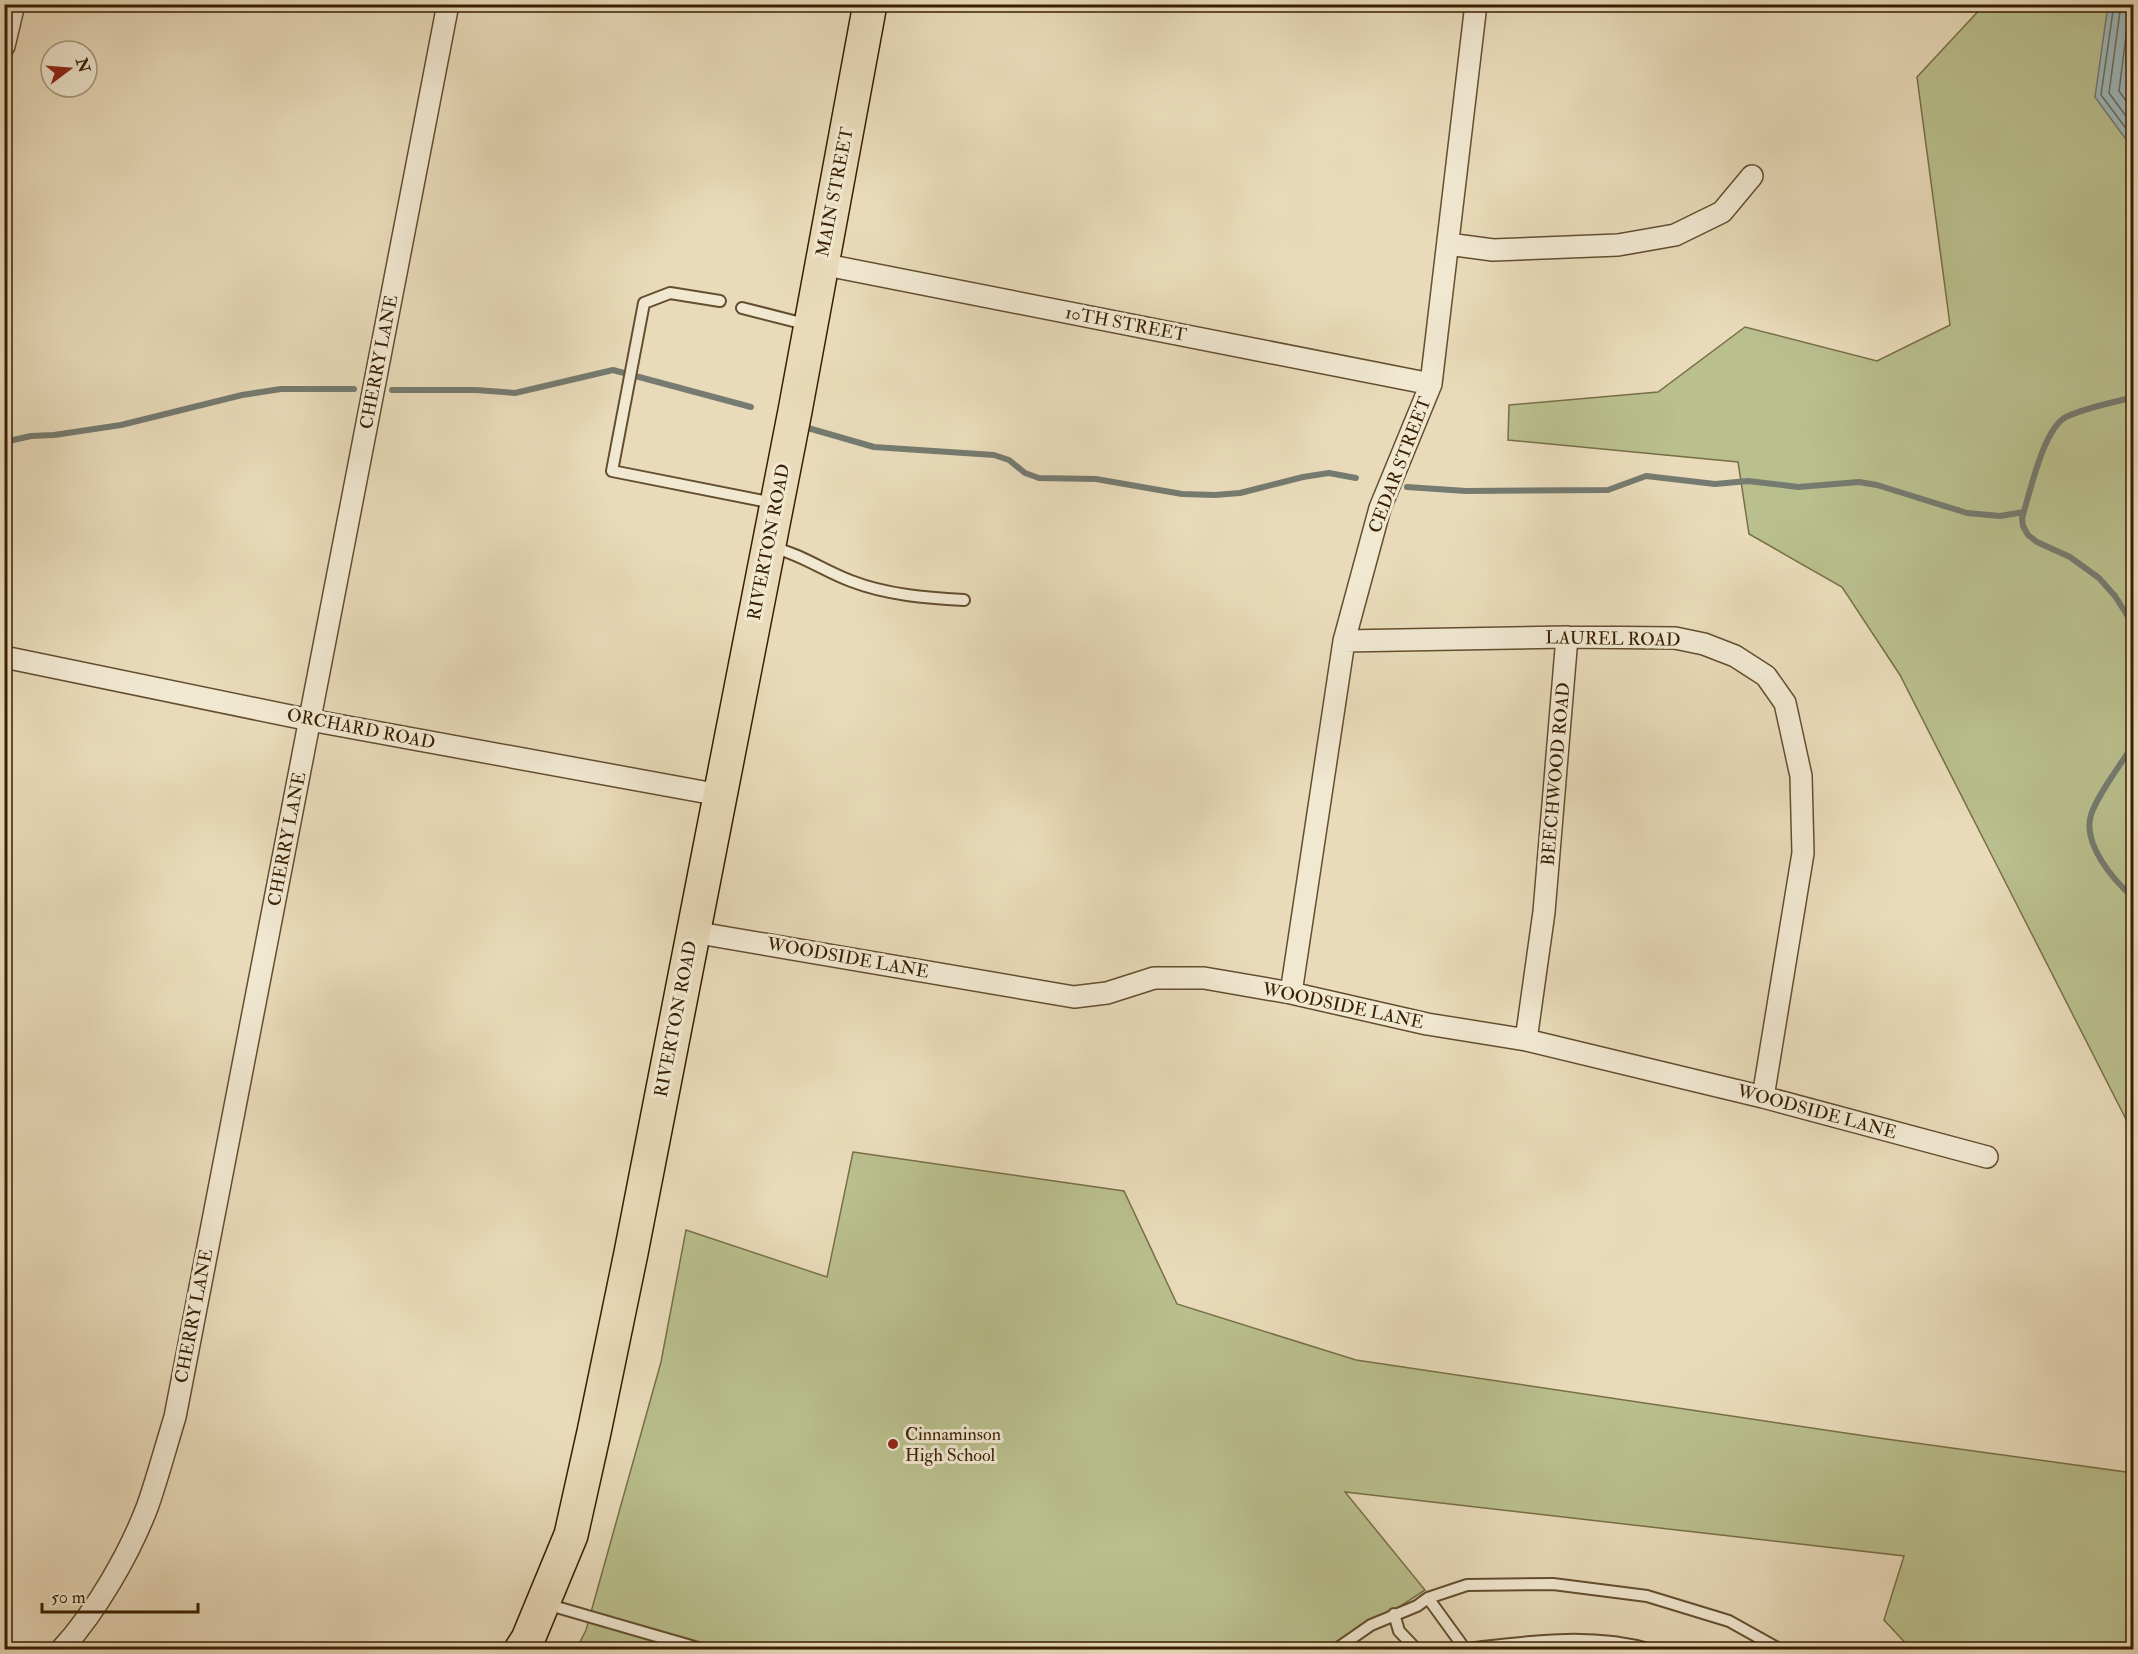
<svg xmlns="http://www.w3.org/2000/svg" width="2138" height="1654" viewBox="0 0 2138 1654" font-family="'IM FELL Double Pica',serif">
<rect width="100%" height="100%" fill="#e9dbba"/>
<filter id="stains"><feTurbulence type="fractalNoise" baseFrequency=".00333" numOctaves="4"/><feColorMatrix values="0 0 0 0 .2 0 0 0 0 .09 0 0 0 0 .02 0 0 0 .5 -.17"/></filter>
<radialGradient id="worn" r=".72"><stop offset=".6" stop-color="#630" stop-opacity="0"/><stop offset="1" stop-color="#630" stop-opacity=".3"/></radialGradient>
<path fill="#b9bf8d" stroke="#786f46" stroke-width="1.5" d="M 1984,5 L 2133,5 L 2133,1133 L 1900,675 L 1842,587 L 1749,534 L 1738,462 L 1508,440 L 1509,405 L 1658,392 L 1745,327 L 1877,361 L 1950,325 L 1917,77 Z
M 853,1152 L 1124,1191 L 1177,1304 L 1356,1360 L 1879,1438 L 2133,1473 L 2133,1649 L 1911,1649 L 1884,1620 L 1904,1556 L 1345,1492 L 1425,1590 L 1335,1649 L 576,1650 L 586,1630 L 661,1362 L 686,1230 L 827,1277 Z"/>
<path fill="#9db8bb" stroke="#757b70" stroke-width="1.5" d="M 2108,5 L 2133,5 L 2133,149 L 2095,97 Z"/>
<g fill="none" stroke-linecap="round" stroke-linejoin="round">
<path stroke="#6a6c5e" stroke-width="1.5" d="M 2114,4 L 2101,95 L 2134,139
M 2121,4 L 2109,93 L 2134,127
M 2130,4 L 2119,91 L 2134,112"/>
<path stroke="#757b70" stroke-width="6" d="M 392,390 L 476,390 L 515,393 L 613,370 L 751,407
M 2134,397 C 2112,403 2087,407 2066,417 C 2043,429 2030,493 2022,518 L 2023,526 L 2028,535 L 2037,542 L 2070,557 L 2099,578 L 2115,596 L 2134,626
M 808,428 L 874,447 L 994,455 L 1009,460 L 1025,473 L 1039,478 L 1096,479 L 1182,494 L 1215,495 L 1240,493 L 1303,477 L 1329,473 L 1356,478
M 4,442 L 31,436 L 54,435 L 121,425 L 242,395 L 281,389 L 354,389
M 1407,487 L 1466,491 L 1608,490 L 1646,476 L 1715,484 L 1748,481 L 1798,487 L 1859,482 L 1877,485 L 1967,513 L 2000,516 L 2024,512
M 2134,743 C 2122,763 2097,795 2091,815 C 2082,844 2114,881 2134,898"/>
<defs>
<path id="lane" d="M 720,301 L 670,293 L 644,303 L 612,471 L 773,503
M 742,308 L 809,325
M 771,547 C 801,554 824,571 851,581 C 887,595 927,598 964,600
M 1428,1598 L 1465,1649 C 1527,1642 1590,1632 1652,1650
M 546,1604 L 705,1650
M 1394,1614 L 1399,1631 L 1417,1650
M 1335,1650 L 1371,1625 L 1417,1606 L 1428,1598 L 1467,1585 L 1553,1584 L 1647,1596 L 1729,1621 L 1781,1650"/>
<path id="street" d="M 4,46 L 14,4
M 1448,244 L 1493,250 L 1618,245 L 1675,235 L 1722,212 L 1752,176
M 821,264 L 1431,384
M 1344,641 L 1567,637 L 1675,638 L 1704,644 L 1735,656 L 1766,676 L 1785,703 L 1801,776 L 1803,853 L 1763,1097
M 4,657 L 310,720 L 720,795
M 693,932 L 1074,997 L 1107,993 L 1154,978 L 1204,978 L 1291,993 L 1427,1024 L 1526,1040 L 1763,1097 L 1987,1157
M 1291,993 L 1344,641 L 1380,508 L 1431,384 L 1476,4
M 1526,1040 L 1544,912 L 1567,637
M 61,1650 C 96,1612 130,1553 148,1505 C 158,1476 166,1446 175,1417 L 448,4"/>
<path id="primary" d="M 521,1650 L 528,1639 L 571,1535 L 594,1432 L 631,1253 L 795,411 L 870,4"/>
</defs>
<use href="#lane" stroke="#644e2e" stroke-width="14"/>
<use href="#street" stroke="#644e2e" stroke-width="24"/>
<use href="#primary" stroke="#381f00" stroke-width="36"/>
<use href="#lane" stroke="#f1e8d2" stroke-width="10"/>
<use href="#street" stroke="#f1e8d2" stroke-width="21"/>
<use href="#primary" stroke="#e9dbba" stroke-width="33"/>
</g>
<circle fill="#8f2418" stroke="#f1e8d2" stroke-width="2" cx="893" cy="1444" r="6"/>
<g text-anchor="middle" dominant-baseline="central" stroke-width="6" stroke-linejoin="round" paint-order="stroke">
<g font-size="18" fill="#381f00" stroke="#f1e8d2">
<text transform="translate(835 192) rotate(-79)">MAIN STREET</text>
<text transform="translate(1126 324) rotate(11)">10TH STREET</text>
<text transform="translate(379 362) rotate(-79)">CHERRY LANE</text>
<text transform="translate(1400 465) rotate(-69)">CEDAR STREET</text>
<text transform="translate(769 542) rotate(-79)">RIVERTON ROAD</text>
<text transform="translate(1613 639) rotate(1)">LAUREL ROAD</text>
<text transform="translate(361 729) rotate(11)">ORCHARD ROAD</text>
<text transform="translate(1556 774) rotate(-85)">BEECHWOOD ROAD</text>
<text transform="translate(287 839) rotate(-79)">CHERRY LANE</text>
<text transform="translate(848 958) rotate(10)">WOODSIDE LANE</text>
<text transform="translate(1343 1006) rotate(12)">WOODSIDE LANE</text>
<text transform="translate(676 1019) rotate(-79)">RIVERTON ROAD</text>
<text transform="translate(1817 1112) rotate(15)">WOODSIDE LANE</text>
<text transform="translate(194 1316) rotate(-79)">CHERRY LANE</text>
</g>
<g font-size="18" fill="#381f00" stroke="#f1e8d2" text-anchor="start">
<text x="905" y="1434">Cinnaminson<tspan x="905" dy="21">High School</tspan></text>
</g>
</g>
<rect width="2138" height="1654" fill="none" stroke="#e9dbba" stroke-width="24"/>
<rect x="6" y="6" width="2126" height="1642" fill="none" stroke="#381f00" stroke-width="3"/>
<rect x="12" y="12" width="2114" height="1630" fill="none" stroke="#381f00" stroke-width="1.5"/>
<g transform="translate(69 69) rotate(74)"><circle r="28" fill="#f1e8d2" stroke="#a7987e" stroke-width="1.5"/>
<path d="M0-4.5L10 22L0 15L-10 22Z" fill="#8f2418"/>
<text y="-9" font-size="16" font-weight="bold" text-anchor="middle" fill="#381f00">N</text>
</g>
<path d="M42 1603v9h156v-9" fill="none" stroke="#381f00" stroke-width="3"/>
<text x="51" y="1603" font-size="18" fill="#381f00" stroke="#f1e8d2" stroke-width="4.5" paint-order="stroke">50 m</text>
<rect width="100%" height="100%" filter="url(#stains)"/>
<rect width="100%" height="100%" fill="url(#worn)"/>
</svg>
